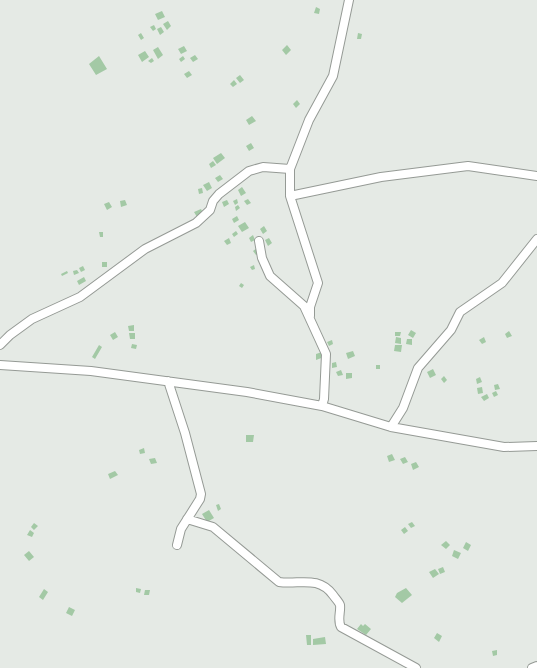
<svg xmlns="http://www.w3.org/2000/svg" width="537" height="668" viewBox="0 0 537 668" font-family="Overpass,sans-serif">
<rect width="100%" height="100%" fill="#e5eae5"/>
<path fill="#a3c9a5" d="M 316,7 L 320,9 L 319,14 L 314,13 Z
M 162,11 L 165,17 L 158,20 L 155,14 Z
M 168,21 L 171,26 L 167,30 L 163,24 Z
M 154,25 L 156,29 L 153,31 L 150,27 Z
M 161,27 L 164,32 L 160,35 L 157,29 Z
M 141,33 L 144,38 L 141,40 L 138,35 Z
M 358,33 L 362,34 L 361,39 L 357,39 Z
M 287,45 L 291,50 L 286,55 L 282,50 Z
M 184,46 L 187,51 L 181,54 L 178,49 Z
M 158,47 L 163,55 L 158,59 L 153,50 Z
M 145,51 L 149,57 L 142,62 L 138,55 Z
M 195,55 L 198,59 L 193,62 L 190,58 Z
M 99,56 L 107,69 L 96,75 L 89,64 Z
M 183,56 L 185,59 L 181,62 L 179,59 Z
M 152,58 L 154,61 L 151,63 L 148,61 Z
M 189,71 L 192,75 L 187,78 L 184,74 Z
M 240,75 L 244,80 L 240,83 L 236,78 Z
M 234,80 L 237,84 L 233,87 L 230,84 Z
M 297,100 L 300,104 L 296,108 L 293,104 Z
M 252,116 L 256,121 L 249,125 L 246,120 Z
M 251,143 L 254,148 L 249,151 L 246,146 Z
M 221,153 L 225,158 L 217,164 L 213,158 Z
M 213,161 L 216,165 L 211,168 L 209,164 Z
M 220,175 L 223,179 L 218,182 L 215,178 Z
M 209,182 L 212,188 L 207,191 L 203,185 Z
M 242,187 L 246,193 L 241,196 L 238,190 Z
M 202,188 L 203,193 L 199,194 L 198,189 Z
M 237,199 L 238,203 L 235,205 L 233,201 Z
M 248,199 L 251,203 L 247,205 L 244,201 Z
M 125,200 L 127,205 L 121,207 L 120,201 Z
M 227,200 L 229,204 L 224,207 L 222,202 Z
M 109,202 L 112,207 L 107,210 L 104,204 Z
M 238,205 L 240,208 L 236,211 L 235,207 Z
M 201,209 L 203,213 L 197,217 L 194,212 Z
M 237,216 L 239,220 L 234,223 L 232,219 Z
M 245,222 L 249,228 L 242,232 L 238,226 Z
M 264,226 L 267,231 L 263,234 L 260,229 Z
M 236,231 L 238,234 L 234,237 L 232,234 Z
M 99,232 L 103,232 L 103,237 L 100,237 Z
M 253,235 L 255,240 L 251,242 L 249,238 Z
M 229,238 L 231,243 L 227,245 L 224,241 Z
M 269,238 L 272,243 L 268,246 L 265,240 Z
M 257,248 L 260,253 L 256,255 L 253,251 Z
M 102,262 L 107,262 L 107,267 L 102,267 Z
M 254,265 L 255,269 L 252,270 L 250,267 Z
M 83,266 L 85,270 L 81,272 L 79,268 Z
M 77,270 L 79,273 L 74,275 L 73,271 Z
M 67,271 L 68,273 L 62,276 L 61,274 Z
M 84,277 L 86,281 L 79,285 L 77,281 Z
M 241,283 L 244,285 L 242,288 L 239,286 Z
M 134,325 L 134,331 L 129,331 L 128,326 Z
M 411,330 L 416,333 L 413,338 L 408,335 Z
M 509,331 L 512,336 L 507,338 L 505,334 Z
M 115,332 L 118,337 L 113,340 L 110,335 Z
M 395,332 L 401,332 L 400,336 L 395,336 Z
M 129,333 L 135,333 L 135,339 L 130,339 Z
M 396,337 L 401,338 L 401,344 L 395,343 Z
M 484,337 L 486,342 L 482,344 L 479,340 Z
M 407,339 L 412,339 L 412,345 L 406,344 Z
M 332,340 L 333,344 L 329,346 L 327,342 Z
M 132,344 L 137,345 L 136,349 L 131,348 Z
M 99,345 L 102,347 L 95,359 L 92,357 Z
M 395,345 L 402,345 L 401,352 L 394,351 Z
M 353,351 L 355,356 L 348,359 L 346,353 Z
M 322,352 L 324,357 L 316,360 L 316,354 Z
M 336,362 L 337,367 L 332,368 L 332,363 Z
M 376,365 L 380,365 L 380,369 L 376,369 Z
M 433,369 L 436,375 L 430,378 L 427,372 Z
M 341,370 L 343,375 L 338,376 L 336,372 Z
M 346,373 L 352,373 L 352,378 L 346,379 Z
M 444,376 L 447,380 L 444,383 L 441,379 Z
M 480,377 L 482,382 L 477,384 L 476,379 Z
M 498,384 L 500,389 L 495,390 L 494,385 Z
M 482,387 L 483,393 L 478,394 L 477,388 Z
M 496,391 L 498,395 L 494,397 L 492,393 Z
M 487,394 L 489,398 L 484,401 L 481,397 Z
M 246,435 L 254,435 L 253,442 L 246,442 Z
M 144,448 L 145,453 L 140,454 L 139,450 Z
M 392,454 L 395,460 L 389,462 L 387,456 Z
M 405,457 L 408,462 L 403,464 L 400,459 Z
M 155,458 L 157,463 L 151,464 L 149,459 Z
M 416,462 L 419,467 L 413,470 L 411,464 Z
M 115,471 L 118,475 L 110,479 L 108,474 Z
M 219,504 L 221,509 L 218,511 L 216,505 Z
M 209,510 L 214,518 L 207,522 L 202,514 Z
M 412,522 L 415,526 L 411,528 L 408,524 Z
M 34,523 L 38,526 L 34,530 L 31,527 Z
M 405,527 L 408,531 L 404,534 L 401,530 Z
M 30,530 L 34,533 L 32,537 L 27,535 Z
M 446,541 L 450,545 L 446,549 L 441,545 Z
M 466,542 L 471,545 L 468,551 L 463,548 Z
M 454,550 L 461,553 L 458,559 L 452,556 Z
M 29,551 L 34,557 L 29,561 L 24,555 Z
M 443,567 L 445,572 L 440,574 L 438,569 Z
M 435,569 L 439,574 L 433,578 L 429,572 Z
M 136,588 L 141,589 L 140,593 L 136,592 Z
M 406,588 L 412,595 L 402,603 L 395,597 L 397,593 Z
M 44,589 L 48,592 L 43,600 L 39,597 Z
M 145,590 L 150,590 L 149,595 L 144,595 Z
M 69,607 L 75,610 L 72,616 L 66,613 Z
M 361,624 L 363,626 L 365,624 L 371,629 L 366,635 L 357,629 Z
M 437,633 L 442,636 L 439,642 L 434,638 Z
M 306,635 L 311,635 L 311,645 L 307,645 Z
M 325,637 L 326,644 L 313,645 L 313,639 Z
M 497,650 L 497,655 L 493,656 L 492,651 Z"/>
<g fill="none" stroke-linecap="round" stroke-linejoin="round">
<defs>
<path id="minor" d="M 290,196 L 381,177 L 468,166 L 537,176
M 259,241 L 262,258 L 270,276 L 304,306 L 326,354 L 324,399 L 322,406
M 310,316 L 310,307 L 318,283 L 290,196 L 290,169 L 309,120 L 333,76 L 349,0
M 0,345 L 10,335 L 32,319 L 80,297 L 145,249 L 196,223 L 210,210 L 213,201 L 219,194 L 249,171 L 263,167 L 290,169
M 0,365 L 91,371 L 247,392 L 322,406 L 391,427 L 504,447 L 537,446
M 168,381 L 185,433 L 201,494 L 200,499 L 181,529 L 177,545
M 391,427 L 403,408 L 418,368 L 451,330 L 460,312 L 502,283 L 537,239
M 187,519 L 213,527 L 279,582 C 299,585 318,575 333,595 C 335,598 339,602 340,605 C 341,612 337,620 341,627 L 416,668
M 532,668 L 537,666"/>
</defs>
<use href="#minor" stroke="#959a95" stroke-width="10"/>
<use href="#minor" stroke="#fff" stroke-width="8"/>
</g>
</svg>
